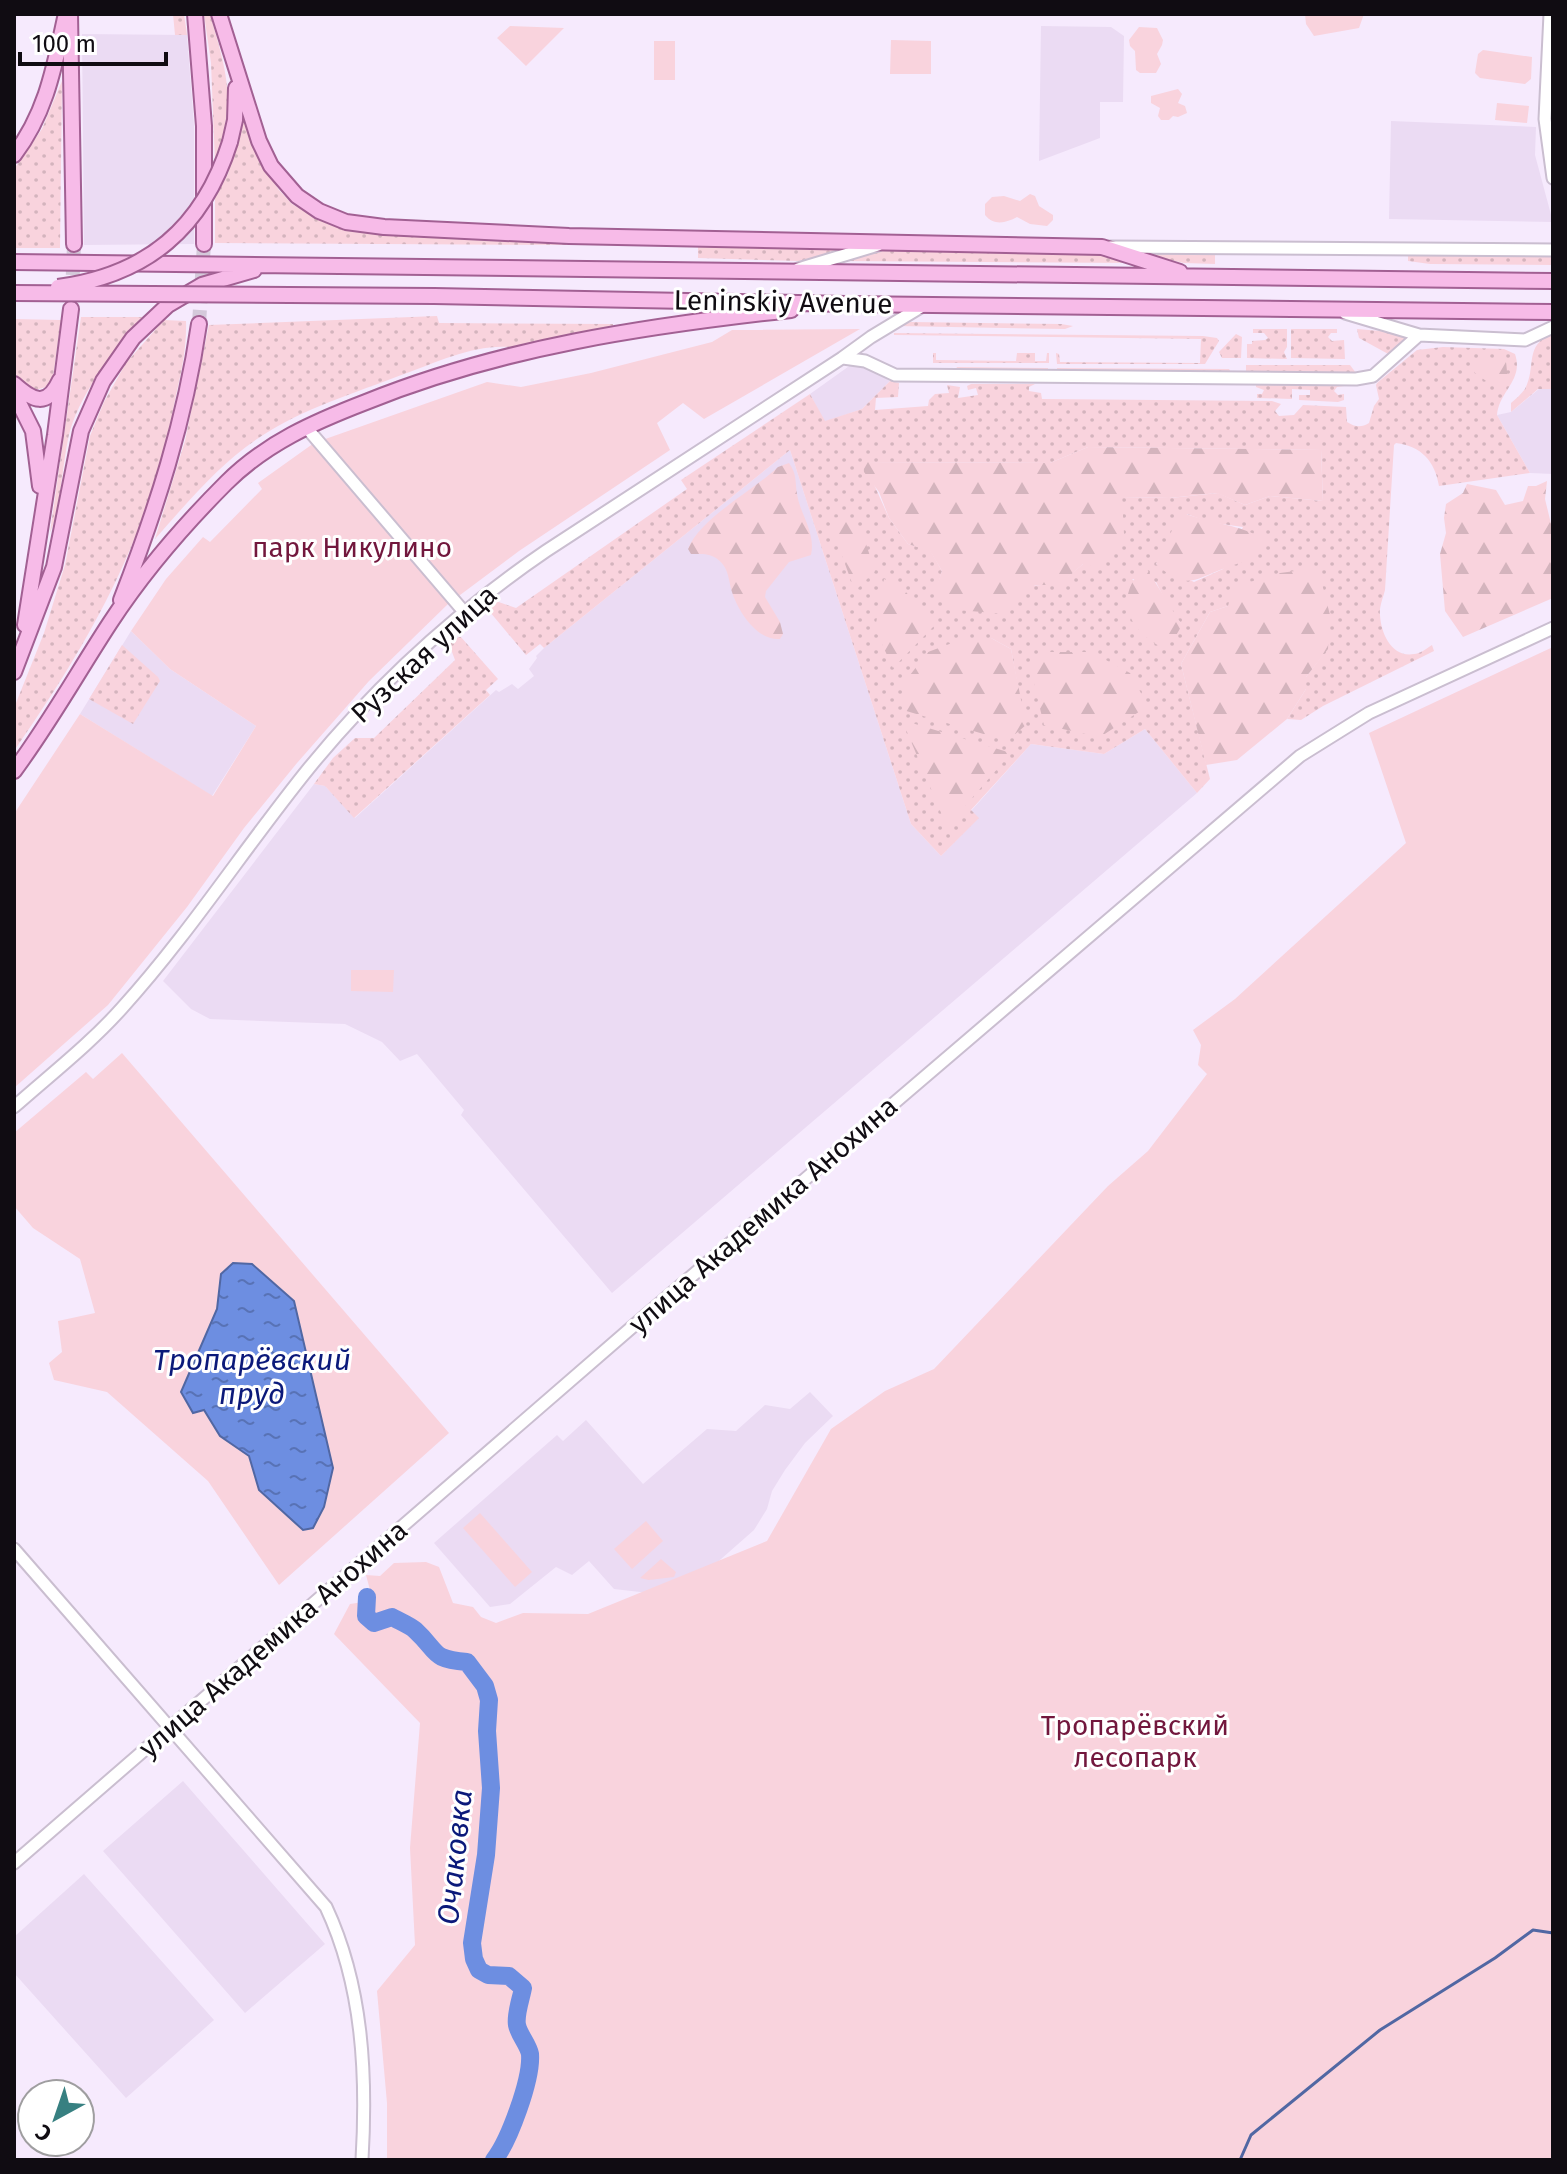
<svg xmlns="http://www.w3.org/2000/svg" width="1567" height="2174" viewBox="0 0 1567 2174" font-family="'Fira Sans',sans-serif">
<defs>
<pattern id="grass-dots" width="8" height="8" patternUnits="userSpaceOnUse" patternTransform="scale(2)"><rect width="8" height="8" fill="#f9d3dd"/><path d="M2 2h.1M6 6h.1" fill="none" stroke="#d4b4bd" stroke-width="1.8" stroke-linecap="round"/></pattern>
<pattern id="forest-firs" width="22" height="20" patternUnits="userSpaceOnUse" patternTransform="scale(2)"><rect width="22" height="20" fill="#f9d3dd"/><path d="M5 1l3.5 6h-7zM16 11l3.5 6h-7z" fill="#d4b4bd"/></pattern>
<pattern id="water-ripples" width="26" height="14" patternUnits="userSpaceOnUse" patternTransform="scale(2)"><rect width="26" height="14" fill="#6d8ee1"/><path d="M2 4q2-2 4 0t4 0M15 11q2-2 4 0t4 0" fill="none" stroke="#5872b5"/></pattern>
</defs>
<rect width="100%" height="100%" fill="#f6eafd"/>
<path fill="#ebdbf3" d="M 1041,26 L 1111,27 L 1124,36 L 1123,102 L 1100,102 L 1100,138 L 1039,161 Z
M 82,34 L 187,35 L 194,126 L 194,244 L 84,245 Z
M 1391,121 L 1536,127 L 1535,155 L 1553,222 L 1389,219 Z
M 852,364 L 866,367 L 890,381 L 862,409 L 824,422 L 810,394 Z
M 1539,389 L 1553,389 L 1553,474 L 1530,473 L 1497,415 L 1511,412 Z
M 790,450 L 911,824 L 941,856 L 978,818 L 971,811 L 1031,744 L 1104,754 L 1145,729 L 1197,793 L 612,1293 L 461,1115 L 464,1110 L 417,1054 L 400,1061 L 382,1042 L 345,1024 L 210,1019 L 191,1009 L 163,981 L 314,784 L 325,786 L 355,818 L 496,690 L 499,692 L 512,684 L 518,689 L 534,676 L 529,669 L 537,658 L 536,656 L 544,648 Z
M 131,631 L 170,669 L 256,726 L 212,796 L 80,714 Z
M 810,1392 L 833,1416 L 805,1443 L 785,1470 L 772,1491 L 767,1509 L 754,1530 L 712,1567 L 649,1593 L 614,1589 L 589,1561 L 572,1575 L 556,1567 L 510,1604 L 490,1607 L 434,1543 L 557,1435 L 563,1441 L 586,1420 L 643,1484 L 707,1429 L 736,1431 L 765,1405 L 790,1409 Z
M 183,1781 L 325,1944 L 245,2013 L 103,1851 Z
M 84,1874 L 214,2020 L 126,2098 L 14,1973 L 14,1937 Z"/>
<path fill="url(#grass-dots)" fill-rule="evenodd" d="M 173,14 L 184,14 L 187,35 L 175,35 Z
M 204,14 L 210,14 C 228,77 236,99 215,163 L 211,63 Z
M 62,81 L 60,248 L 14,248 L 14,169 L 42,129 Z
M 243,117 L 258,157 L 279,190 L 292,204 L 328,224 L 348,231 L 383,234 L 574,241 L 573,245 L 215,243 L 215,197 L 228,174 Z
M 698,243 L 860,246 L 799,261 L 698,258 Z
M 901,249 L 1096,250 L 1135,263 L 840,261 L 882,250 Z
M 1215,252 L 1215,264 L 1184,263 L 1144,254 Z
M 1408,254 L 1553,255 L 1553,265 L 1430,264 L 1408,261 Z
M 437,316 L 439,323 L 613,324 L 613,326 L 510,347 C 475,344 437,362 404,374 C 355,393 304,408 260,437 C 219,464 187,503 155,539 L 185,441 L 209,325 Z
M 81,317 L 143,317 C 115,350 83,388 70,431 C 63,456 60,515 50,532 Z
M 14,319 L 61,320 L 52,384 C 31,395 28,388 14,372 Z
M 164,320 L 186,321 C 187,350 180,377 174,405 C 149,538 90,641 14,751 L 14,708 L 44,633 L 65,565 L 90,436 L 104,402 L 126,363 Z
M 911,322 L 1061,324 L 1073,326 L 1065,329 L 897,326 Z
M 1253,329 L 1287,329 L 1287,347 L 1284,352 L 1287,359 L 1247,358 L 1247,344 L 1252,344 L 1252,341 L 1265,340 L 1268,338 L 1264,333 L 1253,333 Z
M 1291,329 L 1337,329 L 1337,333 L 1331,333 L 1328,337 L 1332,341 L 1344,340 L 1345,359 L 1291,358 Z
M 1357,329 L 1392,332 L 1406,339 L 1390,355 L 1359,338 Z
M 894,333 L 1203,336 L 1217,338 L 1219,341 L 1205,364 L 1057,364 L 1056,353 L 1059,354 L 1060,362 L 1200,363 L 1201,339 L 894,335 Z
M 1553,333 L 1553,389 L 1538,389 L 1511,412 L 1511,403 C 1516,399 1521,394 1525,389 C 1537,366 1523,346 1553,333 Z
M 1236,334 L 1242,337 L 1241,358 L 1222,358 L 1219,352 Z
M 1443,347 L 1504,349 L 1515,354 C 1524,380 1499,391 1497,415 L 1530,473 L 1439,486 C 1435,461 1421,446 1396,443 L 1394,445 L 1385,590 C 1383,598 1379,607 1380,615 C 1381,634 1392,658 1414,654 C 1420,654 1427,648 1432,645 L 1434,651 L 1323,706 L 1301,720 L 1287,719 L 1306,689 L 1306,677 L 1328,648 L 1228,606 L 1210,612 L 1181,664 L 1210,779 L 1197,793 L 1145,729 L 1104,754 L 1031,744 L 971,810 L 979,818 L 941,856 L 911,824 L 790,450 L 544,648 L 540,644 L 526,655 L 485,606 L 493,600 L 516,608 L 687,489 L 681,480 L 810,394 L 825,421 L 862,409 L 890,381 L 899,383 L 898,397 L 876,398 L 875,410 L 928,406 L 929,400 L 935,394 L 949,393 L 947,385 L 960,387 L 958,398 L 978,395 L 976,388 L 968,390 L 967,386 L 971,384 L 1035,384 L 1029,387 L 1029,391 L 1041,393 L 1042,399 L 1272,401 L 1281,404 L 1275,411 L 1279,416 L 1294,415 L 1303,405 L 1346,407 L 1347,422 C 1355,427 1361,428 1369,423 L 1374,406 L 1379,399 L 1376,385 L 1377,383 L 1417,350 ZM 1088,447 L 1321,450 L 1323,501 L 1270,496 L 1245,505 L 1218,493 L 1170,498 L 1122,497 L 1083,564 L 1059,584 L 936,591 L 942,571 L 930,550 L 908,544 L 889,518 L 864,462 L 1050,463 ZM 1187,514 L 1208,522 L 1243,527 L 1223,569 L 1194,582 L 1156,564 ZM 1132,579 L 1156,582 L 1168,606 L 1182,625 ZM 991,638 L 1011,649 L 1022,710 Z
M 933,353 L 936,353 L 936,360 L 1016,361 L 1017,353 L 1035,353 L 1035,361 L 1046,361 L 1047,353 L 1049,353 L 1049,363 L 933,363 Z
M 1246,365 L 1350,365 L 1356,373 L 1246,372 Z
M 957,367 L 1048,368 L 1048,371 L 955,371 Z
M 1057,368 L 1229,369 L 1231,372 L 1057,372 Z
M 1256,383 L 1344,386 L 1337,387 L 1334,391 L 1338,395 L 1344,394 L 1344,400 L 1338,402 L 1299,400 L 1299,395 L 1310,395 L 1310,390 L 1292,389 L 1292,399 L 1257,398 L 1257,394 L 1262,394 L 1264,390 L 1256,387 Z
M 460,636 L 498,679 L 486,690 L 490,695 L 354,818 L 325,786 L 314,784 L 333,758 L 355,738 L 374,738 L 455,660 L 449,644 Z
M 122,645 L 158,677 L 160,681 L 133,724 L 89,699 Z"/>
<path fill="url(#forest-firs)" d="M 1483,356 L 1506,361 L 1508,382 L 1505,386 L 1496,388 L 1475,373 L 1470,366 L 1475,359 Z
M 1088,447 L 1321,450 L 1323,501 L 1270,496 L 1245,505 L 1217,493 L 1169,498 L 1122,497 L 1124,534 L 1100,568 L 1083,564 L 1059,585 L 1035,585 L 1006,614 L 958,610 L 935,591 L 942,571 L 930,551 L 908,544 L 889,518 L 879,492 L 864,472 L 863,462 L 1050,463 Z
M 789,463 C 797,474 795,481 797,494 C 800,514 816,533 811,555 L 789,562 L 766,591 L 765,597 L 780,622 L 783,634 L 780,639 C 757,641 738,611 732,592 C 728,578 729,567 716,558 C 709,553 699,554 691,554 L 688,549 C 700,518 753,491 778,467 Z
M 1547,481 L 1545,499 L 1553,532 L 1553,598 L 1463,637 L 1445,611 L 1440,554 L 1446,533 L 1444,518 L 1446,504 L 1463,493 L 1467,484 L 1496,490 L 1505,505 L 1523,501 L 1528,486 L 1536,486 Z
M 1186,514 C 1214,524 1238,524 1264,539 C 1251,561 1248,560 1225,568 C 1193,580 1186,591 1156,564 L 1174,526 Z
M 847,517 L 864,538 L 875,571 L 855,591 L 828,518 Z
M 1145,566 L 1182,625 L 1174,639 L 1161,647 C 1126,627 1114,597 1145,566 Z
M 1318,568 L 1330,615 L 1328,649 L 1306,677 L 1306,689 L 1287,719 L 1237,760 L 1206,765 L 1181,664 L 1210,612 L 1228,606 L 1233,587 L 1280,573 Z
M 884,579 L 901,586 L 934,626 L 893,668 L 875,629 Z
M 991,638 L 1011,649 L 1026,725 L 1007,741 L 903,710 L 903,684 L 928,652 L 960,640 Z
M 1042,652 L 1091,652 L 1130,673 L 1148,706 L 1100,737 L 1044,725 L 1031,671 Z
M 902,720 L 1011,753 L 947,827 Z"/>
<path fill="#f9d3dd" d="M 1305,14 L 1364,14 L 1359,28 L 1314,36 L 1306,24 Z
M 510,26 L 564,28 L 526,66 L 497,38 Z
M 1139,27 L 1157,28 L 1163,40 L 1162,45 L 1157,54 L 1161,64 L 1156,73 L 1140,73 L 1136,70 L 1135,51 L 1130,46 L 1129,40 Z
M 891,40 L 931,41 L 931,74 L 890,74 Z
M 654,41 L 675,41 L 675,80 L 654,80 Z
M 1483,50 L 1532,57 L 1531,79 L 1525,84 L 1480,78 L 1475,73 L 1478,54 Z
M 1178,89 L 1182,94 L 1178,103 L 1185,106 L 1187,113 L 1178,117 L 1173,116 L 1169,120 L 1161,120 L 1158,116 L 1160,108 L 1151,103 L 1151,96 Z
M 1497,103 L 1529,106 L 1527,123 L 1495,120 Z
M 1030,194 L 1035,196 L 1039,206 L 1053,215 L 1053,220 L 1047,226 L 1030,224 L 1017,217 C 1006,223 994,226 985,215 L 985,204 L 992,197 L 1004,196 L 1020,201 Z
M 860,329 L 704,419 L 683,403 L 657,423 L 670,450 L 519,551 L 448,604 L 369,681 L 297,763 L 244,828 L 187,907 L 108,1005 L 14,1088 L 14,814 L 80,714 L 213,796 L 256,726 L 170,669 L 131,631 L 166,579 L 203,537 L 210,542 L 262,489 L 258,483 L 314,443 L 487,382 L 521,387 L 591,373 L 712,342 L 732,330 Z
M 1553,647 L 1553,2160 L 387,2160 L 387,2103 L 377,1991 L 415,1945 L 410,1848 L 420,1723 L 334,1634 L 350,1604 L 363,1602 L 370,1590 L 366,1575 L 380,1576 L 394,1563 L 426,1562 L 439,1567 L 453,1603 L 473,1607 L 481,1617 L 496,1623 L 523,1613 L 588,1614 L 767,1541 L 831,1429 L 885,1391 L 934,1369 L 1108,1186 L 1148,1151 L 1207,1074 L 1198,1065 L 1201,1045 L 1193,1030 L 1235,999 L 1406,843 L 1369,733 Z
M 351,970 L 394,970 L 393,992 L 351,991 Z
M 122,1053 L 449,1433 L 279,1585 L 208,1481 L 107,1392 L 54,1380 L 49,1363 L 62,1352 L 58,1321 L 95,1313 L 80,1259 L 33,1228 L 14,1206 L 14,1133 L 86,1072 L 93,1079 Z
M 480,1513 L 532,1572 L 515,1587 L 463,1528 Z
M 646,1521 L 663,1541 L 632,1569 L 614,1549 Z
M 661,1559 L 676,1572 L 674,1577 L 649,1580 L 640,1578 Z"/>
<path fill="url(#water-ripples)" stroke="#5167a3" stroke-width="2" d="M 233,1263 L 252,1264 L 294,1301 L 333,1468 L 324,1507 L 313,1528 L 303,1530 L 259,1490 L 249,1456 L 220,1436 L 204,1410 L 193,1413 L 181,1392 L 217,1309 L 221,1274 Z"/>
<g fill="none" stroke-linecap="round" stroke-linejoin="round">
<path stroke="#5167a3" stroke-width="3" d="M 1240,2160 L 1251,2135 L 1380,2030 L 1495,1958 L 1533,1930 L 1553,1933"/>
<path stroke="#6d8ee1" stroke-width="18" d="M 367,1597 L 366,1616 L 374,1623 L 392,1617 C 399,1621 409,1625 415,1630 C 439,1652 430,1659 467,1662 L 485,1686 L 489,1700 L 487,1731 L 491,1788 L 486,1855 L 472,1943 L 474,1959 L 479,1970 L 488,1975 L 509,1976 L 523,1988 C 521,1999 515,2015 517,2025 C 519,2035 528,2044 530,2054 C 532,2079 509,2141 494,2160"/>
<path stroke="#d4c9da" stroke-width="14" stroke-dasharray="14 7" stroke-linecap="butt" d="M 72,296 L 74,244
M 199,324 L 204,244"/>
<defs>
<path id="minor" d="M 1550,14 L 1545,119 L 1553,178
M 1110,247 L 1553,250
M 798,269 L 878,245
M 1345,313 L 1419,335 L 1525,340 L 1553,327
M 843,358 L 865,361 L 895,375 L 1356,379 L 1373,376 L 1419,335
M 306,427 L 465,613
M 14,1107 C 50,1075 90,1044 122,1008 C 190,933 245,847 309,768 C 376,686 458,611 546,551 L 842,358 L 871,337 L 924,305
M 14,1549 L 326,1907 C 363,1986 367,2075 362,2160
M 14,1863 L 631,1328 L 1300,756 L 1369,713 L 1553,628"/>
<path id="major" d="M 70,14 L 74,244
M 195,14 L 204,126 L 204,244
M 219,14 L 259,141 L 271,166 L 297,196 L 319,211 L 346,222 L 384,227 L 569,236 L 1102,247 L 1180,272
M 230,142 L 235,120 L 236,88
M 14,155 C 46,113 54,68 65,18
M 14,262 L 1553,281
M 434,296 L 847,304 L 1553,312
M 14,384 C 33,401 47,408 60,380
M 14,393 L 33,431 L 40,486
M 121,600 C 156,510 185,421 199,324
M 25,625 L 55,435 L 71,309
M 14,672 L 54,567 L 81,431 L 103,381 L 133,338 L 168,305 L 202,285 L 254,270
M 14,771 C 49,724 78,672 110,623 C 142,574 184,525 226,483 C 266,443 314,422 366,402 C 502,347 646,326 791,310"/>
</defs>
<use href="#minor" stroke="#cabed0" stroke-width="15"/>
<use href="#major" stroke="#a26093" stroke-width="18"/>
<use href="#minor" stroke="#fff" stroke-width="11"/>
<use href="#major" stroke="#f7bbe8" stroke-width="14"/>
<defs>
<path id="major-bridge" d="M 58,287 C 147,275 203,228 230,142
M 14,293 L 434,296"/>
</defs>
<use href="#major-bridge" stroke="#a26093" stroke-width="18" stroke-linecap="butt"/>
<use href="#major-bridge" stroke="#f7bbe8" stroke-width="14"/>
</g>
<g text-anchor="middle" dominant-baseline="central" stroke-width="6" stroke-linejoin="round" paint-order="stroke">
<g font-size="28" fill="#100c12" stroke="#fff">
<text transform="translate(783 302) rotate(1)">Leninskiy Avenue</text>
<text transform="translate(424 654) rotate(-43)">Рузская улица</text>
<text transform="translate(763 1215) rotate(-41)">улица Академика Анохина</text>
<text transform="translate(273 1639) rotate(-41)">улица Академика Анохина</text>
</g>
<g font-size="28" fill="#72173d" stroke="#fff">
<text x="352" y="547">парк Никулино</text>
<text x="1135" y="1725">Тропарёвский<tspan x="1135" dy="32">лесопарк</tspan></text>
</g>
<g font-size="30" font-style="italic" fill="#0b197a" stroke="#fff">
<text x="252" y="1360">Тропарёвский<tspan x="252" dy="34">пруд</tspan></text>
<text transform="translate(455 1857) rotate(-84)">Очаковка</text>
</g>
</g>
<rect width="1567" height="2174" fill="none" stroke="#100c12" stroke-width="32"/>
<g transform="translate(56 2118) rotate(220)"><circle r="38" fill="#ffffff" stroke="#9f9ea0" stroke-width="2"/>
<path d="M0-6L14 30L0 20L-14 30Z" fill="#378081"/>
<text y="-12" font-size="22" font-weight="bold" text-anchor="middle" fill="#100c12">С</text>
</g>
<path d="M20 52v12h146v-12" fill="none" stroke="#100c12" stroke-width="4"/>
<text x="32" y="52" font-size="24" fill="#100c12" stroke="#ffffff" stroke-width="6" paint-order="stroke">100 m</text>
</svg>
